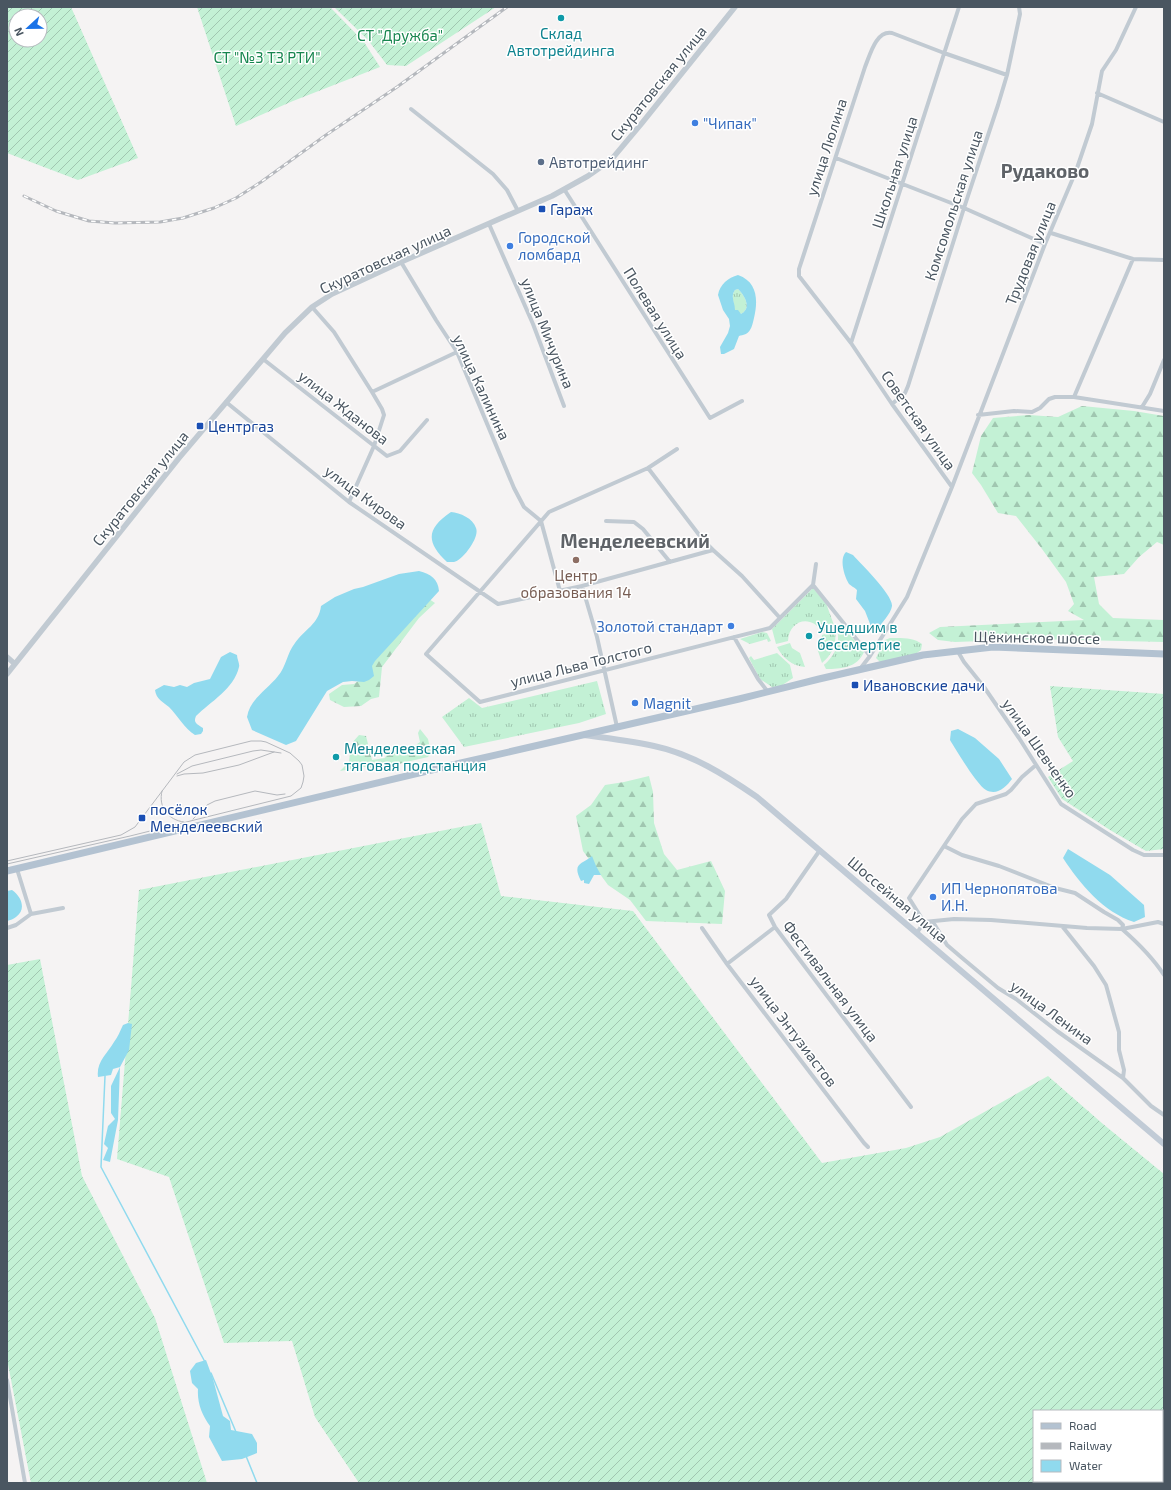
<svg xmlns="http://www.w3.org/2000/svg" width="1171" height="1490" viewBox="0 0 1171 1490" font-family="'Exo 2',sans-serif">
<defs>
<pattern id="grass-tufts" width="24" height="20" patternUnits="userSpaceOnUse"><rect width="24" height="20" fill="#c3f1d5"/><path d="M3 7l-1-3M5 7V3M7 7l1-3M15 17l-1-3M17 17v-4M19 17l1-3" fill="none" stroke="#a0c6b0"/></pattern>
<pattern id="forest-firs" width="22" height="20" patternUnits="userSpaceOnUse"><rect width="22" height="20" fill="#c3f1d5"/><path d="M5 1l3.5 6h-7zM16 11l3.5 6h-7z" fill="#a0c6b0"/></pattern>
<pattern id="garden-furrows" width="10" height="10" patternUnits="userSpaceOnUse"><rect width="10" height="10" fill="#c3f1d5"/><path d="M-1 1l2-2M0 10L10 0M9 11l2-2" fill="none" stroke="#a0c6b0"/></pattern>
</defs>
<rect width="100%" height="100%" fill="#f5f3f3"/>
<path fill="url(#grass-tufts)" d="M 738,289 C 745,296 752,308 741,314 L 734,310 C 735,302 730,297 735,290 Z
M 813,588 L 826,603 L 835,628 L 822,632 C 811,614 789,620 788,641 L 776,644 L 772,629 Z
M 845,629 L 864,652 C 857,668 841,669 826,669 L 824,665 C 835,655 839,646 838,631 Z
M 835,631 C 837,644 832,655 822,663 L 817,648 L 821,643 L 822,635 Z
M 762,632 L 767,633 L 771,641 L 768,642 L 767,639 L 750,644 L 740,639 Z
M 890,638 C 901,638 913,637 922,644 L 921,650 L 914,655 L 880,662 L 876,658 L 885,640 Z
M 790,643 L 792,648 L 800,653 L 805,667 C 792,666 783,658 777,647 Z
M 777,653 L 790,665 L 793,678 L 781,686 L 772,687 L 760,679 L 749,658 L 751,656 L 754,660 Z
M 597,681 L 606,714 L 579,723 L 464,747 L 442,717 L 469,698 L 482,708 Z"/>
<path fill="url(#forest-firs)" d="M 1082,406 L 1134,411 L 1164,416 L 1164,545 L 1157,542 L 1139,557 L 1124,574 L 1094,577 L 1099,604 L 1113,618 L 1164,620 L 1164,642 L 1035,639 L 955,642 L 938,640 L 929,633 L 940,627 L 1084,620 L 1068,611 L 1074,604 L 1066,582 L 1042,549 L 1016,516 L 998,513 L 981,485 L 972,473 L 981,436 L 993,418 L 1029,415 L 1058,417 Z
M 429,599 L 435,603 L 419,618 L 382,667 L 379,697 L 371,699 L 361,706 L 344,707 L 330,700 L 329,694 L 342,685 L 354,684 L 361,679 L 363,669 Z
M 420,729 L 428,739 L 431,753 L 428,757 L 402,763 L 386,769 L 364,767 L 340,771 L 349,762 L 351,744 L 359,735 L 366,736 L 372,760 L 385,758 L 390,748 C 401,749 411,749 420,742 L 418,733 Z
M 649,776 L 653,792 L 654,823 L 664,854 L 677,870 L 711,861 L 725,891 L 722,924 L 646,921 L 630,900 L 608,885 L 583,851 L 576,816 L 591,805 L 605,785 L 624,782 Z"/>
<path fill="url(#garden-furrows)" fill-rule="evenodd" d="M 7,7 L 71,7 L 138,158 L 78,180 L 7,153 ZM 16,16 L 40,16 L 40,40 L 16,40 Z
M 197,7 L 330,7 L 364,42 L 380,67 L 293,101 L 236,126 Z
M 334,7 L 496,7 L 406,66 L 387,65 L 368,40 Z
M 1050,686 L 1164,694 L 1164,849 L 1146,851 L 1110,830 L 1062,799 L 1048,777 L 1073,761 L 1058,737 Z
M 481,823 L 501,896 L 633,911 L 822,1163 L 906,1148 L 940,1137 L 1048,1076 L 1103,1124 L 1164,1174 L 1164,1435 L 1162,1437 L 1162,1411 L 1034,1411 L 1034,1481 L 1112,1481 L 1110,1483 L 359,1483 L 315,1417 L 292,1341 L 224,1343 L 169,1177 L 117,1159 L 139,890 Z
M 40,959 L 82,1176 L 155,1318 L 207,1483 L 31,1483 L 7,1359 L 7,965 Z"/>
<path fill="#90daee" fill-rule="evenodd" d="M 738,275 C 758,282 758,301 754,318 C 753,322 752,327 750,330 C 748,334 743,335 739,336 L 734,349 L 724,354 L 721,354 L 720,347 L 728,333 L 730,326 L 729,319 L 723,310 L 718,295 C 720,284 728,278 738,275 ZM 738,289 C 745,296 752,308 741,314 L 738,310 L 735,310 C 735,302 730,297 735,290 Z
M 451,512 C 460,513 473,518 476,528 C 480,537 463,560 454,562 C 452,562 450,562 447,562 C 426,542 426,529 451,512 Z
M 846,552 L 853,555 C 861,564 893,595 892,606 C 891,614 881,623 877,630 L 872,629 L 865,611 L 856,599 L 857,590 C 854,587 851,586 849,584 C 844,576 839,559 846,552 Z
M 419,571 C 431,574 438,579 439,591 L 375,661 L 372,666 L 374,676 L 369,680 L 364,682 L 352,681 L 343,682 L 327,691 L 296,741 L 286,745 L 252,730 L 247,717 C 250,699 267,690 278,676 C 286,667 287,653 295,643 C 304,630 319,624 321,606 L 335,597 L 354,589 L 363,587 L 399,574 Z
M 230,652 L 237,655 C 237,659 240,664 239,667 C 234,689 210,702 196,716 C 193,723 197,724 203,728 L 203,731 L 201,734 L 195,735 C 184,728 178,716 169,707 C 163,702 156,699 155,690 L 164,685 L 174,687 L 180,685 L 187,687 L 194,683 L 210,679 L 221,657 Z
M 958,729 L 975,738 L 999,759 L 1012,779 C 1006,787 997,796 986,790 C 977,785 956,750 950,740 L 951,731 Z
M 1068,849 L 1110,875 L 1144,905 L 1145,917 L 1134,922 C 1103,912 1080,884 1063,858 Z
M 592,856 L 596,866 L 601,875 L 594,875 L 589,884 L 584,883 L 584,880 L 581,881 C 572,863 581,865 592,856 Z
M 12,890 C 21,896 27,909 16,917 C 14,919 10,920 7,921 L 7,891 Z
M 128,1023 L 132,1024 L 129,1050 L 120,1067 L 118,1120 L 110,1162 L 103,1160 L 108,1148 L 104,1144 L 108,1126 L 115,1119 L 111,1113 L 111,1086 L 120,1067 L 113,1069 L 111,1075 L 98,1077 C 96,1062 107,1054 114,1042 C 118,1037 120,1031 123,1025 Z
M 206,1360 L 213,1379 L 223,1416 L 230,1421 L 231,1430 L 252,1434 L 257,1443 L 257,1453 L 242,1459 L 222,1461 L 209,1437 L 210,1426 C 202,1415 197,1403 198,1389 L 192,1383 L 190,1371 L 196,1363 Z"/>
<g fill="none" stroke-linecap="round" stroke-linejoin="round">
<path stroke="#90daee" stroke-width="1.5" d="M 105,1076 L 101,1167 L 205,1362
M 211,1373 L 236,1432
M 246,1456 L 257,1483"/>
<path stroke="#c1cad2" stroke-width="4" d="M 1097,93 L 1164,122
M 411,109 L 493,174 L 507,190 L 518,211
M 836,158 L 964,208 L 1045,244
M 564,189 L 710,418 L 742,401
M 489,224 L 533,324 L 564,406
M 1051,233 L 1133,259 L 1164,260
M 401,262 L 436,320 L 457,352 L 514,488 L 524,507 L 541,521
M 312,307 L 334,332 L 372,392 L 382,409 L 384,415 L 374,446 L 349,502
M 851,343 L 959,7
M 263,359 L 387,456 L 400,451 L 427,420
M 372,392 L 457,352
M 1074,397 L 1133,259
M 226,402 L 349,502 L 498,604 L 582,586 L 713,550 L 742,576 L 780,618
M 892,404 L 905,393 L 908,386 L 964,208 L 998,105 L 1007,75 L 1020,14 L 1019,7
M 1142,407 L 1150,394 L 1164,360
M 978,415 L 1014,411 L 1032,412 L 1040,408 L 1049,399 L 1055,397 L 1074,397 L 1164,411
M 677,449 L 648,468 L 549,512 L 426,654 L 480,702 L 770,628 L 813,585 L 816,564
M 648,468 L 703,540 L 713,550
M 952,487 L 892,404 L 851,343 L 799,276 L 799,269 L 865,67 C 870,55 876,30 892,33 L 944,53 L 1007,75
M 541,521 L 560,591
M 606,521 L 634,522 L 643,529 L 670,562
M 813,585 L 870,656
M 582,586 L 597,637 L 617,727
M 734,637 L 758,679 L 768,692
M 957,650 L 964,662 L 984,687 L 1019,738 L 1061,804 L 1133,850 L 1144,855 L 1164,855
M 860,669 L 870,656 L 907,597 L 952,487 L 1045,244 L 1076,171 L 1092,124 L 1102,71 L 1116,50 L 1136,7
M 944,846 L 962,855 L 999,866 L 1055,888 L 1075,893 L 1104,912 L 1118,920 L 1123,925 L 1122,929
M 820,850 L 786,899 L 769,915 L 775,927 L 911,1107
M 17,869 L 31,914
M 924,922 L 909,898 L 962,819 L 976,804 L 1006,794 L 1011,790 L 1022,777 L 1036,765
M 933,922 L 947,945 L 961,957 L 998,988 L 1016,999 L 1057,1031 L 1123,1078 L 1151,1106 L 1164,1115
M 1062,926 L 1094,966 L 1106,985 L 1119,1032 L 1119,1050 L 1124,1070 L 1123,1078
M 7,928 L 16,925 L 31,914 L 63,908
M 702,928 L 727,964 L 864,1143 L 868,1147
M 1122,929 C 1138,943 1153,958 1164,975
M 917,933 L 924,922 L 954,919 L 991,920 L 1087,928 L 1122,929 L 1158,922 L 1164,924
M 727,964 L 775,927
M 7,1380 L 25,1483"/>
<path stroke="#c1cad2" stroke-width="5.5" d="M 7,657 L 15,664
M 7,674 L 179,458 L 263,359 L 285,333 L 312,307 L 332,294 L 401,262 L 552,196 L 588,176 L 611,160 L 642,123 L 735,7"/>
<path stroke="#c1cbd6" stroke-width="6" d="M 584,735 C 607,738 631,741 654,746 C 692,754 725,775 757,797 L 1164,1144"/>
<path stroke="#b3c2d1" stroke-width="7" d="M 7,871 L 461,763 L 739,699 L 819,679 L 923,655 L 993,647 L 1164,654"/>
<path stroke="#b5b8bd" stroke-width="1" d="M 177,774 L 192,766 L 253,751 L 261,750 L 281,753
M 177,776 L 184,774 L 203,773 L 239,765 L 274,752
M 162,791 C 158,807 168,820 184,822
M 193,819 L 207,805 L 215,801 L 255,791 L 277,795 L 285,794
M 7,861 L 121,835 L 135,827 L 184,762 L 195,755 L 251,741 L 261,741 L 266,742 L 290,753 L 299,761 L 302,765 L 304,776 L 303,782 L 301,788 L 291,796 L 130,836 L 7,864"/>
<defs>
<path id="rail" d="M 24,196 L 56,211 L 89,221 L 115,223 L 160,222 L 183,218 L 214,208 L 236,198 L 261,182 L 326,135 L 397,87 L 507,7"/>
</defs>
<use href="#rail" stroke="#b5b8bd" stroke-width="3"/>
<use href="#rail" stroke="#fff" stroke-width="1.5" stroke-dasharray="4.5" stroke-linecap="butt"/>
</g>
<g fill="#0f9aa8" stroke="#fff" stroke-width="1.5">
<circle cx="561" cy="18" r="4"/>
<circle cx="809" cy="636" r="4"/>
<circle cx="336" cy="757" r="4"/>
</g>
<g fill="#3f7fe0" stroke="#fff" stroke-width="1.5">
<circle cx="695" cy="123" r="4"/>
<circle cx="510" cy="246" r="4"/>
<circle cx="731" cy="626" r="4"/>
<circle cx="635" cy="703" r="4"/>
<circle cx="933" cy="897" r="4"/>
</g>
<circle fill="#5c6f8a" stroke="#fff" stroke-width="1.5" cx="541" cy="162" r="4"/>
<g fill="#1a4fb4" stroke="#fff" stroke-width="1.5">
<rect x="538" y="205" width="8" height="8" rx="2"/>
<rect x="196" y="422" width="8" height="8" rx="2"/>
<rect x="851" y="681" width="8" height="8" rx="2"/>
<rect x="138" y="814" width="8" height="8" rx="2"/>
</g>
<circle fill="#8d6e63" stroke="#fff" stroke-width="1.5" cx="576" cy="560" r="4"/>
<g text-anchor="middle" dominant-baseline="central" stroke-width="3" stroke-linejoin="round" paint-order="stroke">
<g font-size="15" fill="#0d838f" stroke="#fff" text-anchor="start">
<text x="561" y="33" text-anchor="middle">Склад<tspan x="561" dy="17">Автотрейдинга</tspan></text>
<text x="817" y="627">Ушедшим в<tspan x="817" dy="17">бессмертие</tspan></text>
<text x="344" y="748">Менделеевская<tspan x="344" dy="17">тяговая подстанция</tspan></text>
</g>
<g font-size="15" fill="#17864f" stroke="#fff">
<text x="400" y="35">СТ "Дружба"</text>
<text x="267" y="57">СТ "№3 ТЗ РТИ"</text>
</g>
<g font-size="15" fill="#4a5661" stroke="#fff">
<text transform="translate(658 83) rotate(-51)">Скуратовская улица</text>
<text transform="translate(826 147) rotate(-72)">улица Люлина</text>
<text transform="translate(894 172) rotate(-72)">Школьная улица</text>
<text transform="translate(953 205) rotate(-72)">Комсомольская улица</text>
<text transform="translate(1030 253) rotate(-68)">Трудовая улица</text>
<text transform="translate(385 259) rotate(-25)">Скуратовская улица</text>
<text transform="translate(656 313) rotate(58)">Полевая улица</text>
<text transform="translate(548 333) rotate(68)">улица Мичурина</text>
<text transform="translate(482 387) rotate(65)">улица Калинина</text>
<text transform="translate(344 407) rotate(38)">улица Жданова</text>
<text transform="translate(919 420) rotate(55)">Советская улица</text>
<text transform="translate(140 488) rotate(-51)">Скуратовская улица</text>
<text transform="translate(366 497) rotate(36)">улица Кирова</text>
<text transform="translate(1037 637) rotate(1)">Щёкинское шоссе</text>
<text transform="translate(581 664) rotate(-14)">улица Льва Толстого</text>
<text transform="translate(1040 748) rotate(55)">улица Шевченко</text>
<text transform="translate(898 899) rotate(40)">Шоссейная улица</text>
<text transform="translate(831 981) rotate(53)">Фестивальная улица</text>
<text transform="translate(1052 1012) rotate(36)">улица Ленина</text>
<text transform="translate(794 1031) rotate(53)">улица Энтузиастов</text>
</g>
<g font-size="15" fill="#366cbe" stroke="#fff" text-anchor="start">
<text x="703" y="123">"Чипак"</text>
<text x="518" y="237">Городской<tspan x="518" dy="17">ломбард</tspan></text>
<text x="723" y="626" text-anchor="end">Золотой стандарт</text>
<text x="643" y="703">Magnit</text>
<text x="941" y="888">ИП Чернопятова<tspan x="941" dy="17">И.Н.</tspan></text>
</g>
<g font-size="15" fill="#4e5e75" stroke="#fff" text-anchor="start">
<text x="549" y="162">Автотрейдинг</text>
</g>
<g font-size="15" fill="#164399" stroke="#fff" text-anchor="start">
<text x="550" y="209">Гараж</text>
<text x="208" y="426">Центргаз</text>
<text x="863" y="685">Ивановские дачи</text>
<text x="150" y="809">посёлок<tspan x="150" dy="17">Менделеевский</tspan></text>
</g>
<g font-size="15" fill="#785e54" stroke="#fff">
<text x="576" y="575">Центр<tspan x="576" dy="17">образования 14</tspan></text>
</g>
<g font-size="19" font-weight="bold" fill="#5f6368" stroke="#fff">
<text x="1045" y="170">Рудаково</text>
<text x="635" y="540">Менделеевский</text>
</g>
</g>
<rect width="1171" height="1490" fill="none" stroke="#4a5661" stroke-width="16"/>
<rect x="1033" y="1410" width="130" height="72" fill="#ffffff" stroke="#b7bbc0"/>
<rect x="1041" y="1423" width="20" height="6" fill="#b3c2d1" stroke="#b7bbc0"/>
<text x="1069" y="1430" font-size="12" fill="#4a5661">Road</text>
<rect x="1041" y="1443" width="20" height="6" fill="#b5b8bd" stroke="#b7bbc0"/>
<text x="1069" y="1450" font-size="12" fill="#4a5661">Railway</text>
<rect x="1041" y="1460" width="20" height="12" fill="#90daee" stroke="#b7bbc0"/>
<text x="1069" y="1470" font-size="12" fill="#4a5661">Water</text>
<g transform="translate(28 28) rotate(248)"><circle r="19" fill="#ffffff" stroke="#b7bbc0"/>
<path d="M0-3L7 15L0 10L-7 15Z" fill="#1a73e8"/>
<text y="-6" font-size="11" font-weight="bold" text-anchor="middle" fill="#4a5661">N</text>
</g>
</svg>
